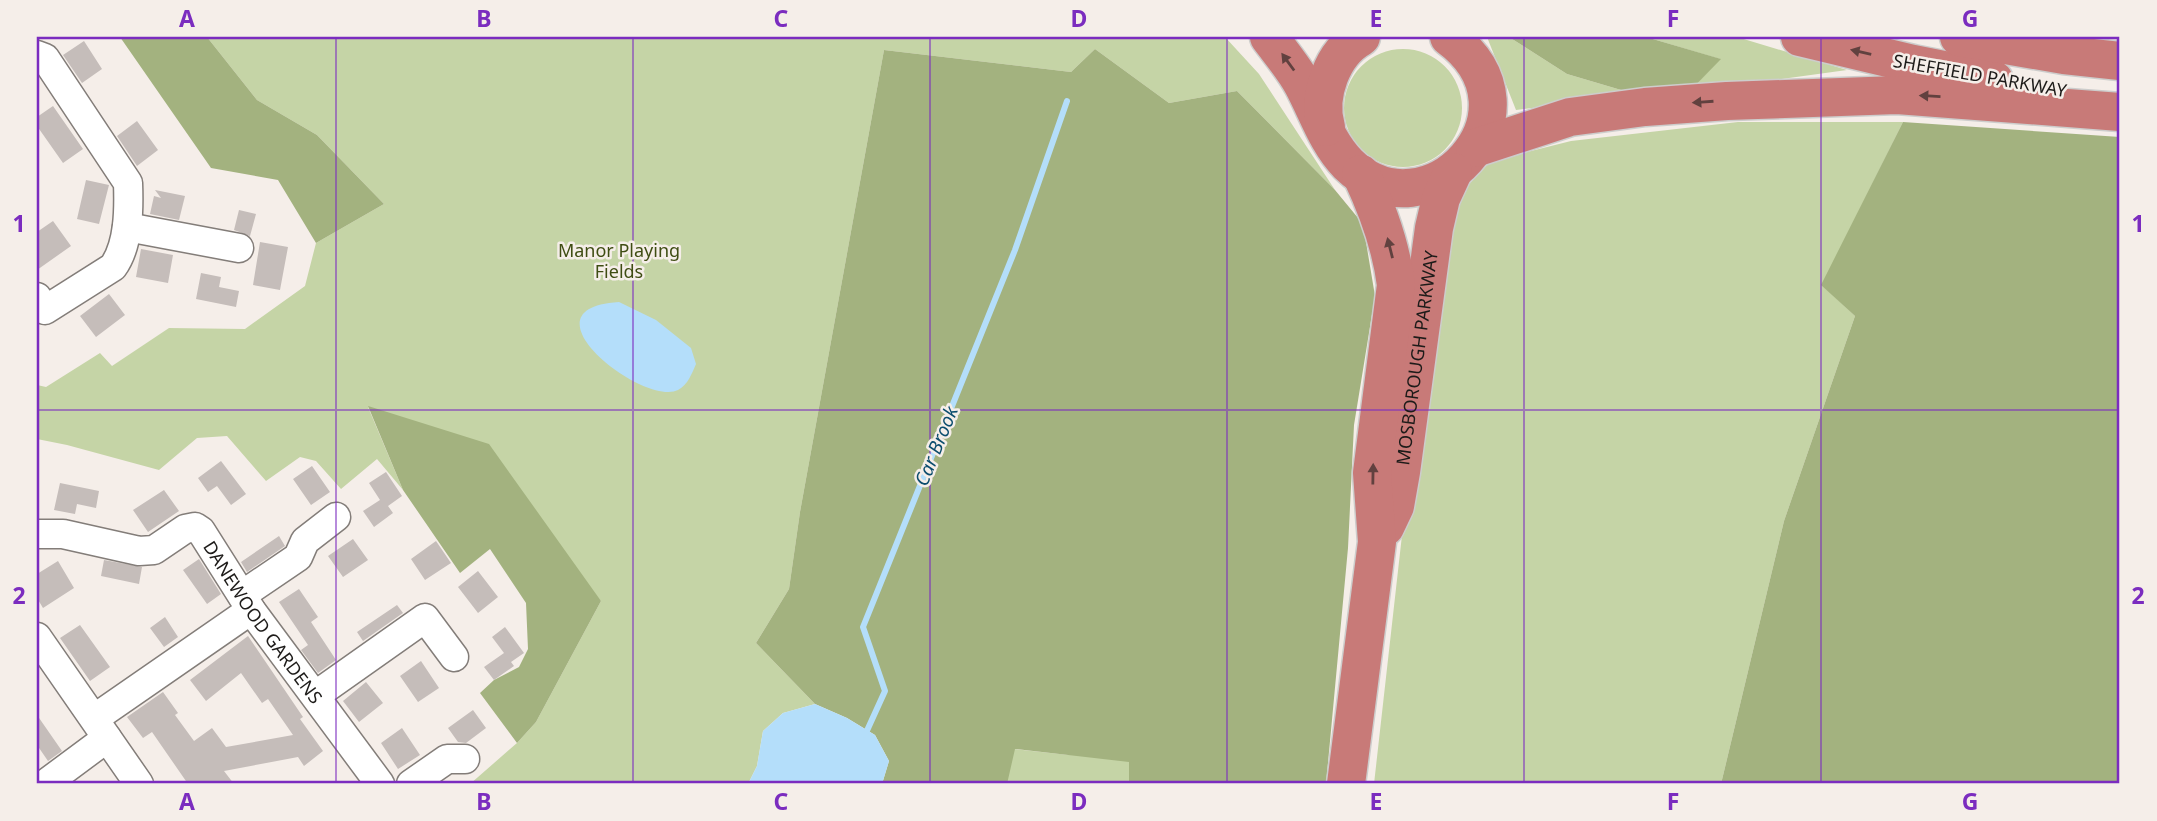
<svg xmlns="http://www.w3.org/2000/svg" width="2157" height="821" viewBox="0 0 2157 821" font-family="'Noto Sans',sans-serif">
<rect width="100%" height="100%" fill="#f5eee9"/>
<path fill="#c5d4a6" d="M 207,37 L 1225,37 L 1259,74 L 1335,190 L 1237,91 L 1169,103 L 1095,49 L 1071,72 L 884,50 L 800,512 L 789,589 L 756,643 L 815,704 L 783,713 L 763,731 L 757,766 L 748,784 L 470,784 L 517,743 L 536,722 L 601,601 L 368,407 L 403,490 L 377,459 L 341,489 L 316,461 L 300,457 L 266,481 L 227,436 L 197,438 L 159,470 L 67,445 L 37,439 L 37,385 L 46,387 L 100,353 L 112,366 L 169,328 L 245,329 L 305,286 L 316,243 L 384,204 L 317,135 L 257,100 Z
M 1487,37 L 1509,37 L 1567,74 L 1638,95 L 1516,110 Z
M 1646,37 L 1737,37 L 1847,70 L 1689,92 L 1720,59 Z
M1344 108a59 59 0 1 1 118 0a59 59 0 1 1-118 0Z
M 1738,122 L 1903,122 L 1822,285 L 1855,316 L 1784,521 L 1721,784 L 1374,784 L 1417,402 L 1460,194 L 1491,161 L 1571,141 Z
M 1014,749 L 1069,755 L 1130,752 L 1129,784 L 933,784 Z"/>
<path fill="#a3b27f" d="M 120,37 L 207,37 L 257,100 L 317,135 L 384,204 L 316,243 L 278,180 L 211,168 Z
M 1509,37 L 1646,37 L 1721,59 L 1689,92 L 1638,95 L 1567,74 Z
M 1095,49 L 1169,103 L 1237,91 L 1335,190 L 1363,224 L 1375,296 L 1354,425 L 1348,548 L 1326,784 L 1129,784 L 1129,762 L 1015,749 L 1007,784 L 882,784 L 889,761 L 875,735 L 847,718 L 815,704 L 756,643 L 789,589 L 800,512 L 884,50 L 1071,72 Z
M 1903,122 L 2120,137 L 2120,784 L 1721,784 L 1784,521 L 1855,316 L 1821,285 Z
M 368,406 L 489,444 L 601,601 L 536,722 L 517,743 L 480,693 L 494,680 L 519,667 L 528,649 L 526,603 L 490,549 L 460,573 L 403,490 Z"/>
<path fill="#b4defa" d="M 619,302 L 656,320 L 691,348 L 696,364 C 692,373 688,385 678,390 C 644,407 516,308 619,302 Z
M 815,704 L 847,718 L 875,735 L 889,761 L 882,784 L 748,784 L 757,766 L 763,731 L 783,713 Z"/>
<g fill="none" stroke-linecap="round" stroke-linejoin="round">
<path stroke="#b4defa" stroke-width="6" d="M 865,735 L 885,691 L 863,627 L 1015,250 L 1067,101"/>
</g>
<path fill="#c5bdba" d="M 84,41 L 102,69 L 82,83 L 63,55 Z
M 53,106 L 83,149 L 63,163 L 37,126 L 37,117 Z
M 137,121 L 158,150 L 137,166 L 117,136 Z
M 86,180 L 109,185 L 99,224 L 77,219 Z
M 155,190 L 185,196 L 179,220 L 150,214 L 154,196 L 161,198 Z
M 239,210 L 256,214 L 250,236 L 234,230 Z
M 53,221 L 71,246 L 37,270 L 37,232 Z
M 260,242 L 288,247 L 280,290 L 253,285 Z
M 141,249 L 173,255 L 168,283 L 136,277 Z
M 201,273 L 221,277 L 219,287 L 239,291 L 236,307 L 196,299 Z
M 109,294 L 125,315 L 96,337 L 80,316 Z
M 221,461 L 246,494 L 231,505 L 217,486 L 208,492 L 198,478 Z
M 312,466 L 330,492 L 311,505 L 293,479 Z
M 386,472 L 402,496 L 388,506 L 393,513 L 374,527 L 363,511 L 380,500 L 369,483 Z
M 60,483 L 99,491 L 96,508 L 77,504 L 75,514 L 54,510 Z
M 164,490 L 179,511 L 148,532 L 133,510 Z
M 279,536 L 285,546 L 247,572 L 241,562 Z
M 353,539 L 368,560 L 343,577 L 328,556 Z
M 436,541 L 451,563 L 425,580 L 411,559 Z
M 199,559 L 221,594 L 207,604 L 183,570 Z
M 104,560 L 142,567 L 139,584 L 101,576 Z
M 58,561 L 74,588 L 43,608 L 37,598 L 37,574 Z
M 478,571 L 498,597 L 478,613 L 458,587 Z
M 299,589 L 318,617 L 311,622 L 336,660 L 318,673 L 301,650 L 308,645 L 279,602 Z
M 397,605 L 403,613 L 363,641 L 357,632 Z
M 165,617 L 178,637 L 164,647 L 150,628 Z
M 80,625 L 110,667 L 90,681 L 60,638 Z
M 505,627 L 524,653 L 511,662 L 514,666 L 494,680 L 484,667 L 504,653 L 492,637 Z
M 248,636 L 303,717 L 300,719 L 323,751 L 304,766 L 298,757 L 224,771 L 234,784 L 188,784 L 152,732 L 143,738 L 127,717 L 163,692 L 178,713 L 175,715 L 194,741 L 212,728 L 226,747 L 293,735 L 268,699 L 262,703 L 241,673 L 206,701 L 190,680 Z
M 421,661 L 439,688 L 418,702 L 400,676 Z
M 366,682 L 383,703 L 359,722 L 343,701 Z
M 473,710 L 486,728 L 466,743 L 458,742 L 448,728 Z
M 37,715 L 62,751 L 48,761 L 37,745 Z
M 402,728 L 420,755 L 398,769 L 381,743 Z"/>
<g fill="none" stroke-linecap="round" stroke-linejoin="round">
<defs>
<g id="minor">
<path d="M 37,55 L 45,58 L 128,183 C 129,209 129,245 113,267 L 45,310 L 37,297"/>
<path d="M 127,227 L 239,248"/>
<path id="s1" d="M 37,534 L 63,534 L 139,551 L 154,550 L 185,529 L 195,527 L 201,531 L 251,610 L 380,784"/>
<path d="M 242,595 L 298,557 L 305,541 L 336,517"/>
<path d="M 37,637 L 139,784"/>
<path d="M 316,695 L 425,618 L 454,657"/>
<path d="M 95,718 L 251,610"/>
<path d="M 45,784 L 107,738"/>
<path d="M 411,784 L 447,759 L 465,759"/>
</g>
<g id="highway">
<path d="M 1269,37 C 1280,52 1294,68 1303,85 C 1317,111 1327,143 1348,164 C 1426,242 1552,113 1449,37"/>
<path d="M 1800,37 L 1913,64 L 1994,80"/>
<path d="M 1959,37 L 2064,55 L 2120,61"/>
<path d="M 1326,127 C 1317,96 1332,53 1361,37"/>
<path d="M 1475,148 L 1570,117 L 1645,107 L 1727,101 L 1897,95 L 2120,112"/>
<path id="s2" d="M 1385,527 L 1395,506 L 1401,472 L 1434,228 L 1441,198 L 1453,172"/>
<path d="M 1346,784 L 1377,542 L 1372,473 L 1396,285 C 1391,245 1378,210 1361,174"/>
</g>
</defs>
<use href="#minor" stroke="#837d79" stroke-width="31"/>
<use href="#highway" stroke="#cdcdcc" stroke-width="41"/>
<use href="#minor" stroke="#fff" stroke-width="28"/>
<use href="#highway" stroke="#c87a78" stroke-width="38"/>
</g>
<defs><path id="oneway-solid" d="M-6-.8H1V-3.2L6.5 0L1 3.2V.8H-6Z" transform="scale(1.75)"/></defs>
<g fill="#61413f">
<use href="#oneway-solid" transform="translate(1861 52) rotate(-167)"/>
<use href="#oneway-solid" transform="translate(1288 62) rotate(-126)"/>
<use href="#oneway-solid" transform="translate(1930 96) rotate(-177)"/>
<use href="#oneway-solid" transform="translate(1703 102) rotate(176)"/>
<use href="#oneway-solid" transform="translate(1390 248) rotate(-104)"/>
<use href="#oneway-solid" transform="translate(1373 474) rotate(-89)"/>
</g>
<path fill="none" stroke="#7b2cbf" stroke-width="2" stroke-opacity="0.55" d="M 336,37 L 336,784M 633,37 L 633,784M 930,37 L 930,784M 1227,37 L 1227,784M 1524,37 L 1524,784M 1821,37 L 1821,784M 37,410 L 2120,410"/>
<g text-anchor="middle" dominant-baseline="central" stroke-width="5" stroke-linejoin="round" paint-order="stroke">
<g font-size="18" fill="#1d1b19" stroke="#f5eee9">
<text transform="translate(1980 75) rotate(10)">SHEFFIELD PARKWAY</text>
<text stroke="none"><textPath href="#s2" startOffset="173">MOSBOROUGH PARKWAY</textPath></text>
<text stroke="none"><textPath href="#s1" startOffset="284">DANEWOOD GARDENS</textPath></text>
</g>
<g font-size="18" fill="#3f4d13" stroke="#f5eee9">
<text x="619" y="250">Manor Playing<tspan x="619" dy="21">Fields</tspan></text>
</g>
<g font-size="19" font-style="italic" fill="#0b4d6e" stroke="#f5eee9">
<text transform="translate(936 446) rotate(-68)">Car Brook</text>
</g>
</g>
<rect width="2157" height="821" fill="none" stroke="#f5eee9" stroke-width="77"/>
<rect x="38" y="38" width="2080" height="744" fill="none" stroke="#7b2cbf" stroke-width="2.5"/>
<g font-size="23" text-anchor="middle" font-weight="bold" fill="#7b2cbf">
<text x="187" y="27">A</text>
<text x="484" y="27">B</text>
<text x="781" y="27">C</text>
<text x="1079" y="27">D</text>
<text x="1376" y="27">E</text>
<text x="1673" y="27">F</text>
<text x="1970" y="27">G</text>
<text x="19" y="232">1</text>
<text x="2138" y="232">1</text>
<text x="19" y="604">2</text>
<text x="2138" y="604">2</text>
<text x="187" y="810">A</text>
<text x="484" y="810">B</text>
<text x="781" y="810">C</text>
<text x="1079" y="810">D</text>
<text x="1376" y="810">E</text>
<text x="1673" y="810">F</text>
<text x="1970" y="810">G</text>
</g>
</svg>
